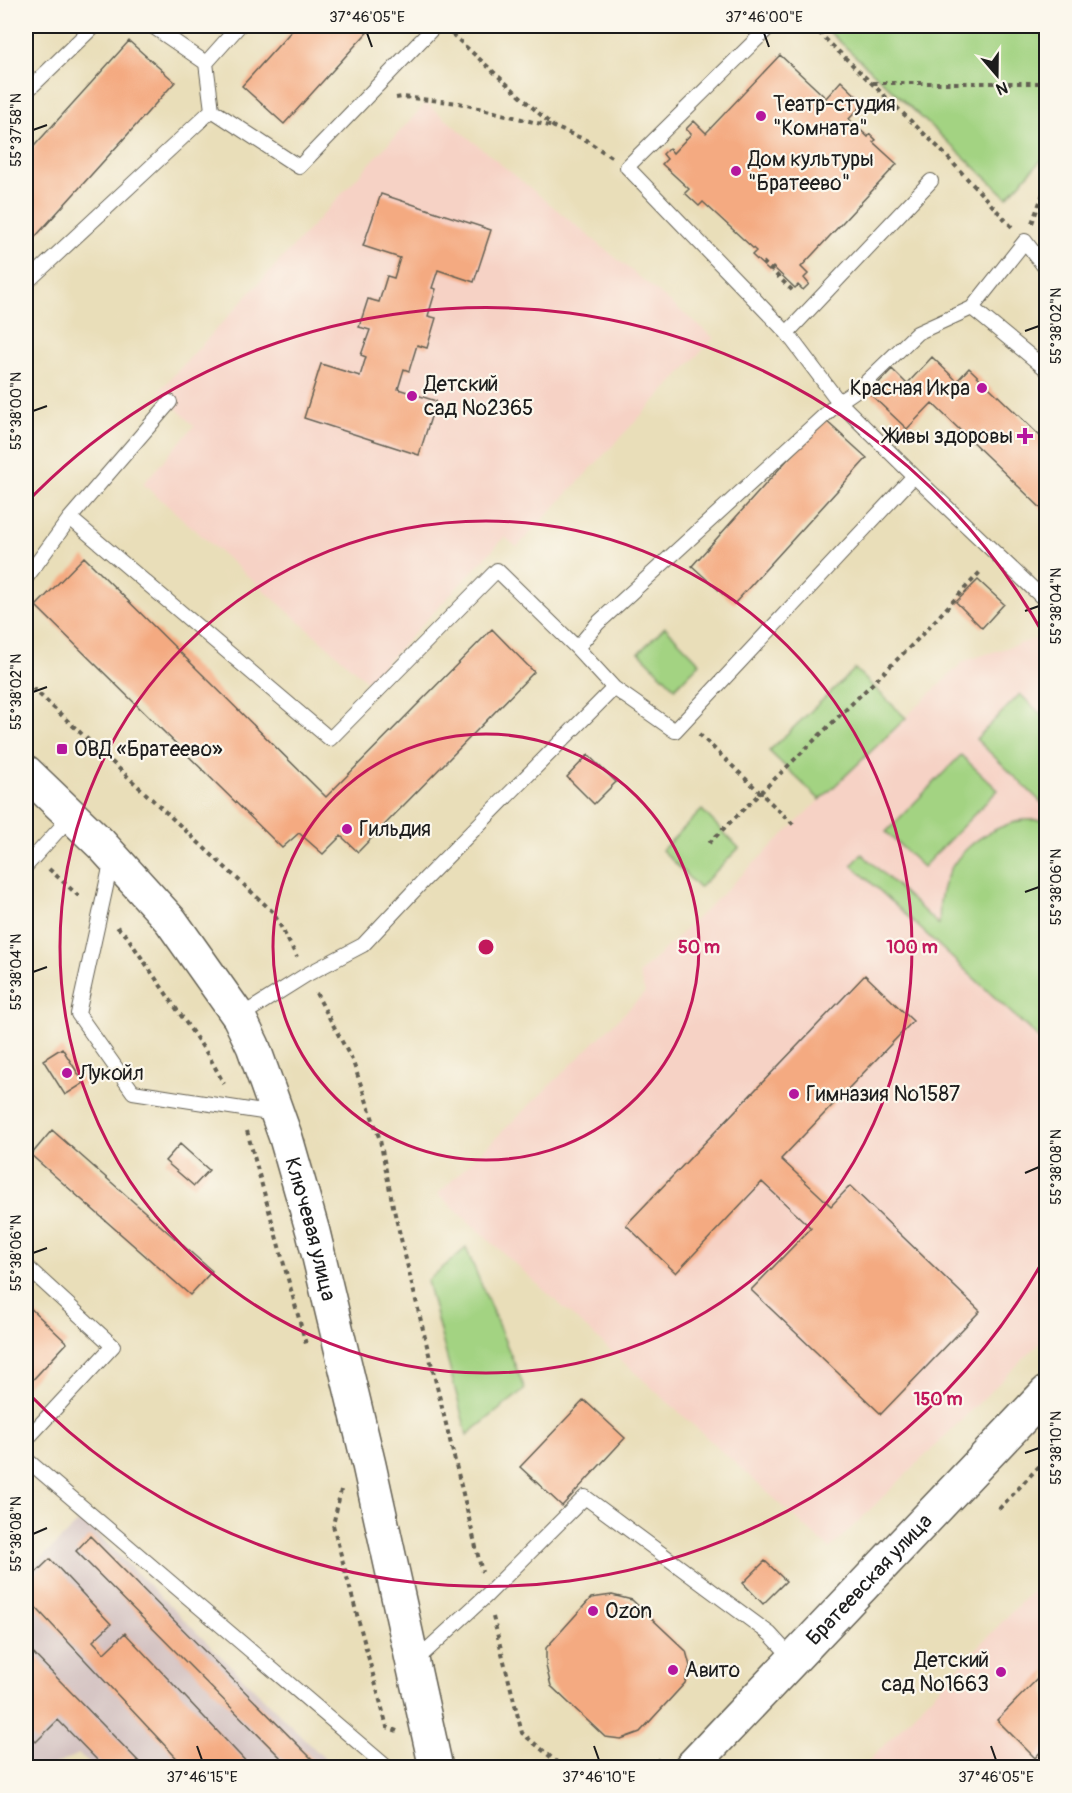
<svg xmlns="http://www.w3.org/2000/svg" width="1072" height="1793" viewBox="0 0 1072 1793" font-family="Pangolin,sans-serif">
<rect width="100%" height="100%" fill="#fbf7ec"/>
<filter id="ink" filterUnits="userSpaceOnUse"><feTurbulence type="fractalNoise" baseFrequency=".0167" numOctaves="2"/><feDisplacementMap in="SourceGraphic" scale="12" xChannelSelector="R" yChannelSelector="G"/><feConvolveMatrix kernelMatrix="1 2 1 2 8 2 1 2 1" color-interpolation-filters="sRGB"/></filter>
<filter id="wash" filterUnits="userSpaceOnUse"><feTurbulence type="fractalNoise" baseFrequency=".008" numOctaves="4" result="noise"/><feDisplacementMap in="SourceGraphic" scale="24" xChannelSelector="R" yChannelSelector="G"/><feGaussianBlur stdDeviation="1.35" result="paint"/><feColorMatrix in="noise" values="0 0 0 0 0 0 0 0 0 0 0 0 0 0 0 0 0 1.4 0 .05"/><feComposite in="paint" operator="in"/></filter>
<g filter="url(#wash)">
<rect width="100%" height="100%" fill="#e9deb9"/>
<path fill="#f6d2c5" d="M 426,103 L 714,338 L 517,547 L 505,537 L 368,682 L 143,484 L 194,426 L 159,391 Z
M 1035,639 L 1046,649 L 1046,1337 L 830,1549 L 438,1194 L 645,993 L 639,974 L 964,661 Z
M 1046,1576 L 1046,1767 L 863,1767 Z"/>
<path fill="#d1bfbf" d="M 82,1519 L 333,1767 L 93,1767 L 79,1754 L 50,1767 L 26,1768 L 26,1573 Z"/>
<path fill="#a3d382" stroke="#60784f" stroke-width="1.5" d="M 823,26 L 1046,26 L 1046,155 L 1007,197 Z
M 665,627 L 700,663 L 675,688 L 639,652 Z
M 855,669 L 906,718 L 820,800 L 769,751 Z
M 1020,694 L 1046,719 L 1046,807 L 976,739 Z
M 961,755 L 998,790 L 923,867 L 886,832 Z
M 702,810 L 739,848 L 699,888 L 662,850 Z
M 1023,820 L 1046,820 L 1046,1045 L 852,865 L 862,854 L 939,925 C 940,918 939,910 940,902 C 946,856 981,830 1023,820 Z
M 466,1248 L 525,1389 L 467,1435 L 427,1281 Z"/>
<g id="blocks">
<path fill="#f4aa81" d="M 296,26 L 373,26 L 284,124 L 242,86 Z
M 129,41 L 175,82 L 26,247 L 26,155 Z
M 780,55 L 826,98 L 841,81 L 864,103 L 849,119 L 868,137 L 870,134 L 876,140 L 873,142 L 897,164 L 801,267 L 808,274 L 804,278 L 809,284 L 803,290 L 798,285 L 795,288 L 773,267 L 769,271 L 752,255 L 756,251 L 703,202 L 699,206 L 685,193 L 689,189 L 662,164 L 667,159 L 663,154 L 669,148 L 673,153 L 691,134 L 686,129 L 694,121 L 706,133 Z
M 381,194 L 491,230 L 474,282 L 438,270 L 432,288 L 436,289 L 428,316 L 436,318 L 427,348 L 417,345 L 409,371 L 404,369 L 398,389 L 436,401 L 419,455 L 304,418 L 321,364 L 360,376 L 366,357 L 361,355 L 370,330 L 359,327 L 368,299 L 379,302 L 387,276 L 394,278 L 400,258 L 363,246 Z
M 932,357 L 957,381 L 969,368 L 1041,437 L 1046,432 L 1046,513 L 932,403 L 907,429 L 869,393 L 892,369 L 907,384 Z
M 824,419 L 867,458 L 734,604 L 692,566 Z
M 84,557 L 326,797 L 492,629 L 534,672 L 358,852 L 341,836 L 323,854 L 299,833 L 282,848 L 36,606 Z
M 978,580 L 1004,604 L 982,628 L 956,602 Z
M 588,755 L 616,782 L 594,804 L 567,777 Z
M 865,975 L 913,1021 L 781,1159 L 831,1206 L 850,1186 L 980,1311 L 881,1414 L 751,1290 L 811,1228 L 762,1182 L 676,1273 L 626,1225 Z
M 62,1048 L 84,1083 L 65,1095 L 43,1060 Z
M 52,1130 L 212,1271 L 190,1295 L 31,1155 Z
M 180,1144 L 209,1170 L 194,1186 L 165,1161 Z
M 26,1304 L 67,1343 L 26,1387 Z
M 584,1400 L 625,1438 L 562,1506 L 520,1467 Z
M 90,1536 L 321,1768 L 291,1768 L 76,1551 Z
M 50,1559 L 111,1624 L 93,1641 L 104,1653 L 125,1633 L 252,1768 L 186,1768 L 26,1597 L 26,1582 Z
M 765,1561 L 786,1581 L 763,1604 L 743,1583 Z
M 612,1595 L 632,1600 L 686,1651 L 690,1666 L 685,1683 L 640,1732 L 621,1739 L 605,1737 L 551,1686 L 546,1666 L 546,1648 L 591,1598 Z
M 26,1646 L 145,1768 L 105,1768 L 58,1720 L 36,1742 L 26,1731 Z
M 1046,1670 L 1046,1746 L 1035,1758 L 997,1720 Z"/>
</g>
</g>
<g filter="url(#ink)">
<use href="#blocks" fill-opacity="0" stroke="#646053" stroke-width="1.5"/>
<g fill="none" stroke-linecap="round" stroke-linejoin="round">
<defs>
<path id="service" d="M 206,63 L 239,26
M 26,92 L 94,26
M 212,110 L 299,167 L 435,26
M 26,283 L 212,110 L 206,63 L 152,26
M 972,308 L 1046,369
M 787,333 L 931,181
M 914,476 L 1046,601
M 70,518 L 330,739 L 497,570 L 577,648
M 26,578 L 70,518 L 170,402
M 614,688 L 675,731 L 914,476 L 839,402 L 787,333 L 627,167 L 767,29
M 112,859 L 78,1014 L 133,1092 L 275,1114
M 26,866 L 72,815
M 239,1017 L 306,975 L 363,945 L 425,879 L 614,688 L 577,648 L 598,623 L 839,402 L 861,387 L 917,333 L 972,308 L 1025,241 L 1046,269
M 26,1266 L 113,1346 L 26,1440
M 26,1459 L 388,1768
M 414,1662 L 487,1595 L 585,1497 L 770,1634 L 793,1659"/>
<g id="tertiary">
<path id="s1" d="M 26,772 L 101,844 L 171,921 L 239,1017 L 253,1046 L 286,1138 L 313,1232 L 369,1465 L 436,1768"/>
<path id="s2" d="M 690,1768 L 1046,1393"/>
</g>
</defs>
<use href="#service" stroke="#646053" stroke-width="16"/>
<use href="#tertiary" stroke="#646053" stroke-width="36"/>
<path stroke="#646053" stroke-width="4" stroke-dasharray="4.5 4.5" stroke-linecap="butt" d="M 812,26 L 938,147 L 1012,227
M 452,34 L 554,127 L 586,140 L 611,157
M 873,83 L 1046,83
M 396,98 L 402,97 L 459,103 L 553,127
M 1032,223 L 1046,186
M 763,262 L 795,293
M 26,682 L 273,912 L 297,957
M 699,734 L 794,825
M 709,843 L 915,642 L 982,570
M 49,869 L 81,898
M 117,927 L 126,935 L 210,1058 L 224,1084
M 316,993 L 353,1062 L 380,1140 L 393,1206 L 482,1572
M 247,1131 L 306,1344
M 341,1490 L 333,1525 L 387,1727 L 397,1731
M 999,1509 L 1046,1459
M 493,1617 L 522,1733 L 564,1768
M 652,1768 L 659,1759"/>
<use href="#service" stroke="#fff" stroke-width="14"/>
<use href="#tertiary" stroke="#fff" stroke-width="33"/>
</g>
</g>
<path fill="none" stroke="#1c1c1c" stroke-width="2" d="M 367,33 L 372,47M 764,33 L 769,47M 33,130 L 47,125M 1025,331 L 1039,326M 33,411 L 47,406M 1025,611 L 1039,606M 33,692 L 47,687M 1025,892 L 1039,887M 33,972 L 47,967M 1025,1173 L 1039,1167M 33,1253 L 47,1248M 1025,1453 L 1039,1448M 33,1534 L 47,1528M 197,1746 L 202,1760M 594,1746 L 599,1760M 991,1746 L 996,1760"/>
<g fill="none" stroke="#c2185b" stroke-width="3">
<circle cx="486" cy="947" r="213"/>
<circle cx="486" cy="947" r="426"/>
<path d="M1045 1257A639 639 0 0 1 26 1391M26 503A639 639 0 0 1 1045 637"/>
</g>
<g fill="#b5179e" stroke="#fbf7ec" stroke-width="2">
<circle cx="761" cy="116" r="6"/>
<circle cx="736" cy="171" r="6"/>
<circle cx="982" cy="388" r="6"/>
<circle cx="412" cy="396" r="6"/>
<path d="M1022 427h6v6h6v6h-6v6h-6v-6h-6v-6h6z"/>
<rect x="56" y="743" width="12" height="12" rx="3"/>
<circle cx="347" cy="829" r="6"/>
<circle cx="67" cy="1073" r="6"/>
<circle cx="794" cy="1094" r="6"/>
<circle cx="593" cy="1611" r="6"/>
<circle cx="673" cy="1670" r="6"/>
<circle cx="1001" cy="1672" r="6"/>
</g>
<g text-anchor="middle" dominant-baseline="central" stroke-width="4.5" stroke-linejoin="round" paint-order="stroke">
<g font-size="21" fill="#1c1c1c" stroke="#fbf7ec" text-anchor="start">
<text x="773" y="104">Театр-студия<tspan x="773" dy="24">"Комната"</tspan></text>
<text x="748" y="159">Дом культуры<tspan x="748" dy="24">"Братеево"</tspan></text>
<text x="424" y="384">Детский<tspan x="424" dy="24">сад №2365</tspan></text>
<text x="970" y="388" text-anchor="end">Красная Икра</text>
<text x="1013" y="436" text-anchor="end">Живы здоровы</text>
<text x="74" y="749">ОВД «Братеево»</text>
<text x="359" y="829">Гильдия</text>
<text x="79" y="1073">Лукойл</text>
<text x="806" y="1094">Гимназия №1587</text>
<text x="605" y="1611">Ozon</text>
<text x="989" y="1660" text-anchor="end">Детский<tspan x="989" dy="24">сад №1663</tspan></text>
<text x="685" y="1670">Авито</text>
</g>
<g font-size="21" fill="#1c1c1c" stroke="#fbf7ec">
<text stroke="none"><textPath href="#s1" startOffset="550">Ключевая улица</textPath></text>
<text stroke="none"><textPath href="#s2" startOffset="260">Братеевская улица</textPath></text>
</g>
</g>
<circle cx="486" cy="947" r="9" fill="#c2185b" stroke="#fbf7ec" stroke-width="3"/>
<g font-size="18" text-anchor="middle" font-weight="bold" fill="#c2185b" stroke="#fbf7ec" stroke-width="4.5" stroke-linejoin="round" paint-order="stroke">
<text x="699" y="953">50 m</text>
<text x="912" y="953">100 m</text>
<text x="938" y="1405">150 m</text>
</g>
<rect width="1072" height="1793" fill="none" stroke="#fbf7ec" stroke-width="66"/>
<g transform="translate(997 75) rotate(160)" stroke="#fbf7ec" stroke-width="4.5" paint-order="stroke">
<path d="M0-4.5L10 22L0 15L-10 22Z" fill="#1c1c1c"/>
<text y="-9" font-size="16" font-weight="bold" text-anchor="middle" fill="#1c1c1c">N</text>
</g>
<rect x="33" y="33" width="1006" height="1727" fill="none" stroke="#1c1c1c" stroke-width="2"/>
<g font-size="15" text-anchor="middle" fill="#1c1c1c">
<text x="367" y="22">37°46'05"E</text>
<text x="764" y="22">37°46'00"E</text>
<text transform="translate(16 130) rotate(-90)" y="5">55°37'58"N</text>
<text transform="translate(1056 326) rotate(-90)" y="5">55°38'02"N</text>
<text transform="translate(16 411) rotate(-90)" y="5">55°38'00"N</text>
<text transform="translate(1056 606) rotate(-90)" y="5">55°38'04"N</text>
<text transform="translate(16 692) rotate(-90)" y="5">55°38'02"N</text>
<text transform="translate(1056 887) rotate(-90)" y="5">55°38'06"N</text>
<text transform="translate(16 972) rotate(-90)" y="5">55°38'04"N</text>
<text transform="translate(1056 1167) rotate(-90)" y="5">55°38'08"N</text>
<text transform="translate(16 1253) rotate(-90)" y="5">55°38'06"N</text>
<text transform="translate(1056 1448) rotate(-90)" y="5">55°38'10"N</text>
<text transform="translate(16 1534) rotate(-90)" y="5">55°38'08"N</text>
<text x="202" y="1782">37°46'15"E</text>
<text x="599" y="1782">37°46'10"E</text>
<text x="996" y="1782">37°46'05"E</text>
</g>
</svg>
